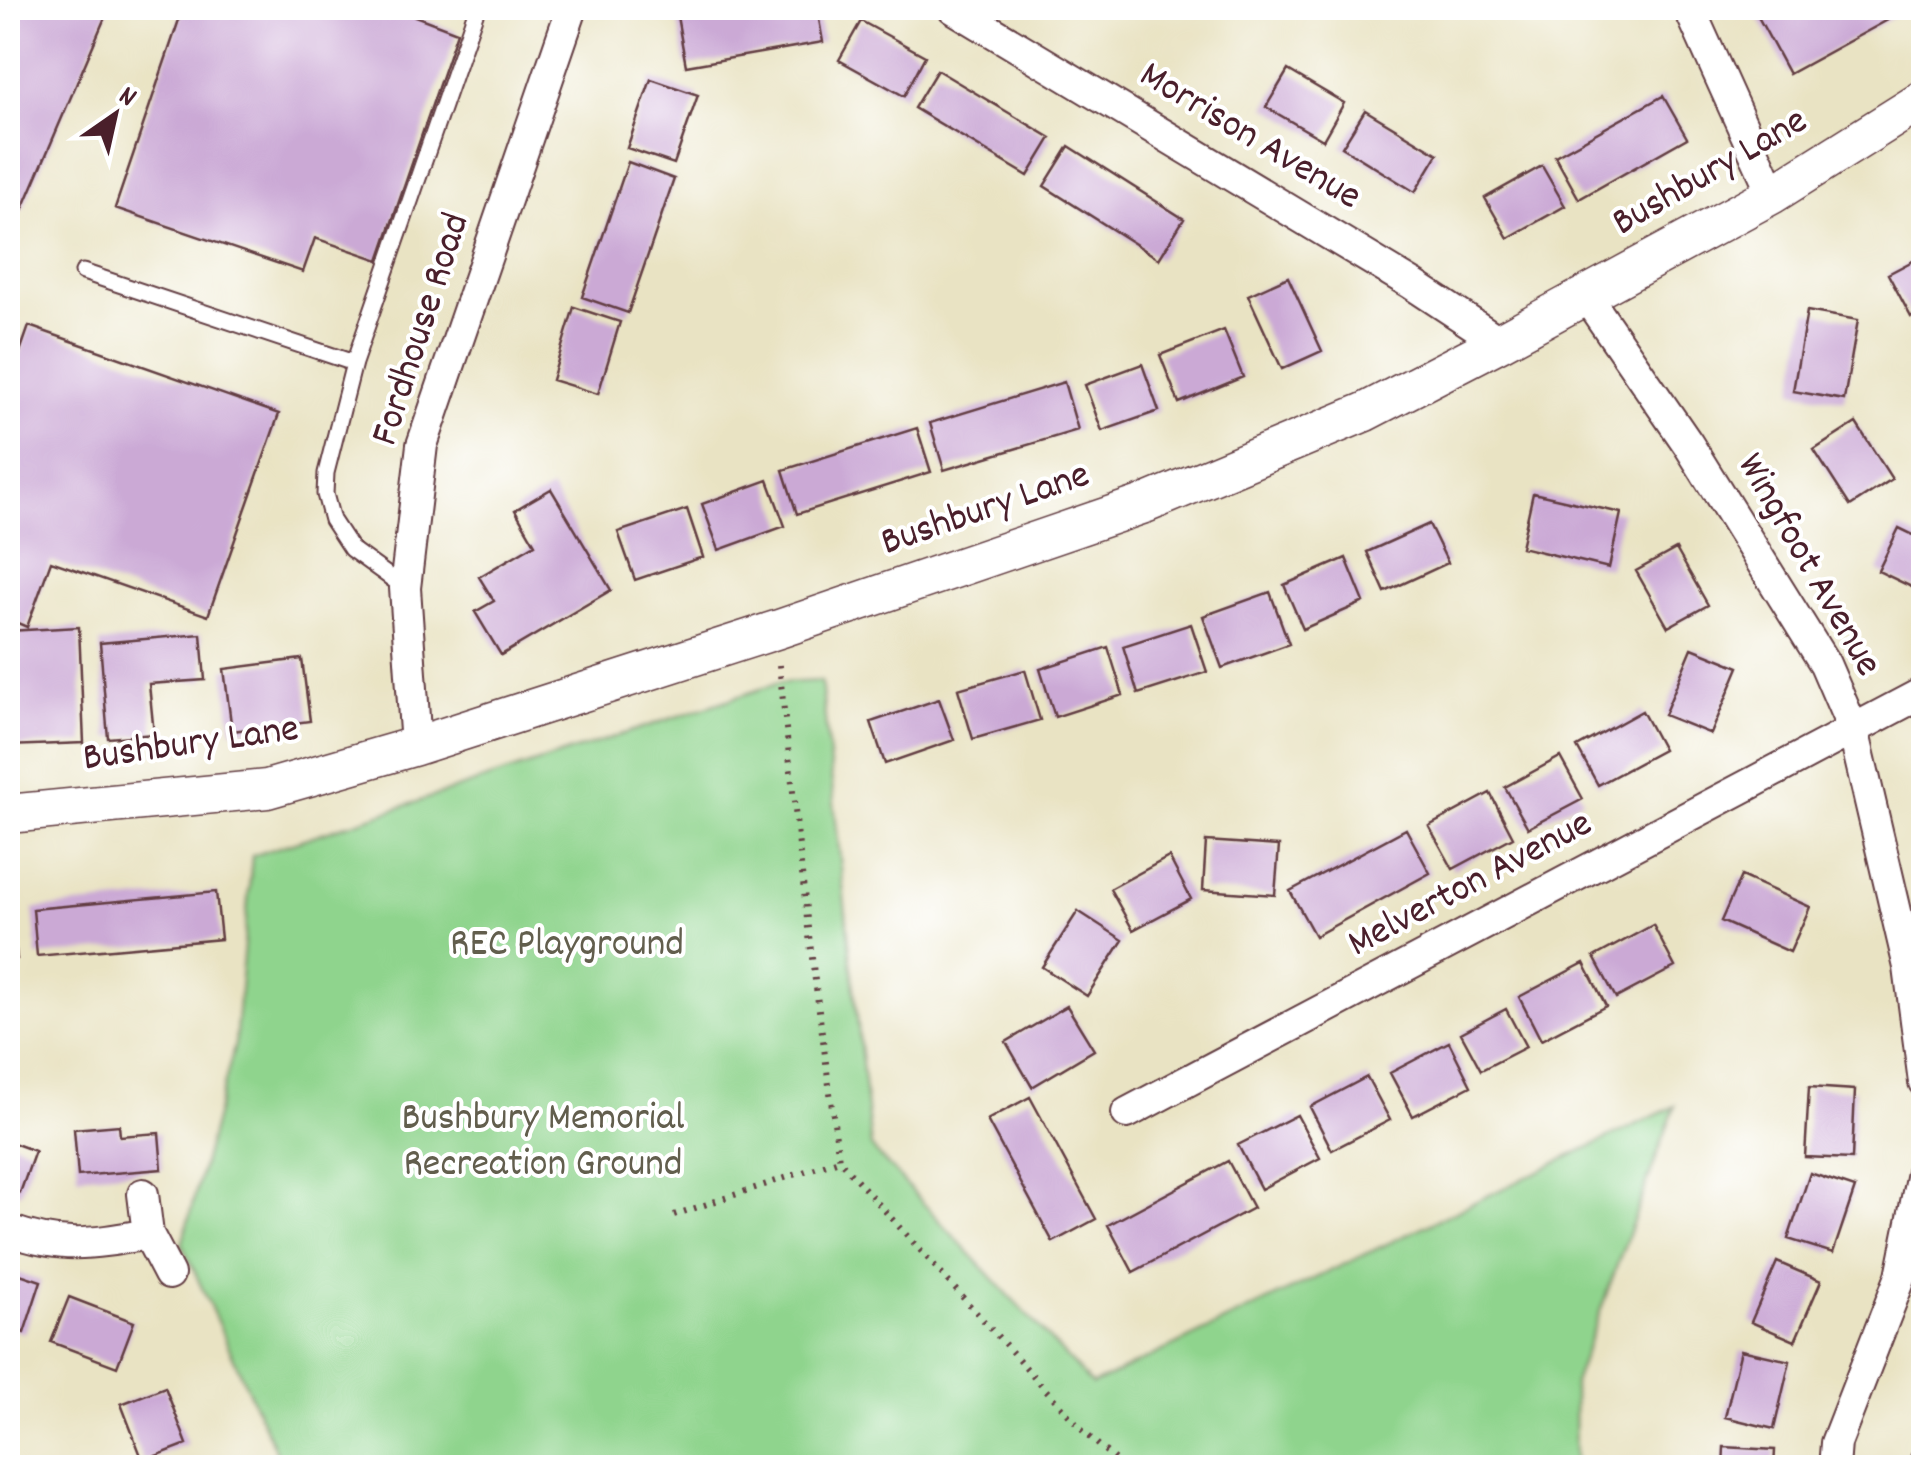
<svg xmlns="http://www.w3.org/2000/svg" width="1931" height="1475" viewBox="0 0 1931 1475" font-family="Dekko,sans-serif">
<rect width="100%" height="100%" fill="#fff"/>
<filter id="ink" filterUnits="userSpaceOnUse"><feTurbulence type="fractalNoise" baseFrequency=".01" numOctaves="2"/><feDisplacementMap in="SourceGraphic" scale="20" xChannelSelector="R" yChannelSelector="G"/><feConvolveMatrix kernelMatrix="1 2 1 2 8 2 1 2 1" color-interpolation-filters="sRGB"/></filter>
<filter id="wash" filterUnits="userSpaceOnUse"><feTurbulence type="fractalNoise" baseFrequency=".0048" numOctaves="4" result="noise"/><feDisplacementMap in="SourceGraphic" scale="40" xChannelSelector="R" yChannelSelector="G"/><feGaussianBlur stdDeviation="2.25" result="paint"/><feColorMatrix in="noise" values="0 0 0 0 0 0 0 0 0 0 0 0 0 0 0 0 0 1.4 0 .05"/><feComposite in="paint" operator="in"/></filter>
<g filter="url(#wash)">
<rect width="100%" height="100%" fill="#e9e3c3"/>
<path fill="#8fd48d" stroke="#6c7a5c" stroke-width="2.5" d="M 821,681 L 871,1147 L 1092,1385 L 1675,1106 L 1574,1383 L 1575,1467 L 283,1467 L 182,1244 L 235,1044 L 252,856 L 779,683 Z"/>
<g id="blocks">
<path fill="#cba9d5" d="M 8,8 L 109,8 L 22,211 L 8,205 Z
M 183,8 L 394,8 L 457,32 L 379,260 L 315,238 L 303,272 L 115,208 Z
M 724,8 L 817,8 L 823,42 L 686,66 L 677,16 Z
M 1766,8 L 1799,8 L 1803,14 L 1815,8 L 1904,8 L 1906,10 L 1789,74 L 1756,13 Z
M 861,21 L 925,56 L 904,96 L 839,60 Z
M 937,70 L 1051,138 L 1028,176 L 914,108 Z
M 1288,70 L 1344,103 L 1323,140 L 1266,107 Z
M 651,79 L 698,95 L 674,164 L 627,148 Z
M 1663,96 L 1687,138 L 1579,199 L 1555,156 Z
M 1365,110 L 1438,154 L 1415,192 L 1342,147 Z
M 1069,146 L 1184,219 L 1159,259 L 1044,186 Z
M 628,162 L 674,179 L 628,313 L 582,297 Z
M 1542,166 L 1565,206 L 1508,238 L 1485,198 Z
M 1924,255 L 1924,310 L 1911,317 L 1888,274 Z
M 1288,277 L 1322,351 L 1282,369 L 1248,295 Z
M 574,307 L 620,322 L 598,394 L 552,380 Z
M 1807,311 L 1858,320 L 1844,400 L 1793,391 Z
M 29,326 L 279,414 L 208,616 L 51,561 L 27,627 L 8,619 L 8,386 Z
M 1224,330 L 1243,377 L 1179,403 L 1160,355 Z
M 1142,364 L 1159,411 L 1102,431 L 1085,385 Z
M 1064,382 L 1078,430 L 944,470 L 930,423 Z
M 1856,423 L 1892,479 L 1850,506 L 1814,450 Z
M 917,428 L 931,472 L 797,514 L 783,470 Z
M 768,480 L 785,526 L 719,550 L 702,504 Z
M 551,489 L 611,590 L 501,655 L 475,612 L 494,601 L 479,577 L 535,544 L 515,510 Z
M 1533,493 L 1621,513 L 1609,568 L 1521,547 Z
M 687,509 L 703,557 L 635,580 L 618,532 Z
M 1429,524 L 1448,563 L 1385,592 L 1367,552 Z
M 1899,528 L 1924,540 L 1924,593 L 1878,571 Z
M 1676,549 L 1708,605 L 1668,627 L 1636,571 Z
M 1346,558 L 1364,602 L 1303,629 L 1284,585 Z
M 1270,592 L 1289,644 L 1222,668 L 1203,616 Z
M 1191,624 L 1207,672 L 1138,694 L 1123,646 Z
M 79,627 L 84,743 L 8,746 L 8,631 Z
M 201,634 L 205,680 L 149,684 L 154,734 L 108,738 L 100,643 Z
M 1108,647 L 1123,695 L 1055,717 L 1040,669 Z
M 1692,648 L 1739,667 L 1711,734 L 1664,715 Z
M 302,659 L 310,721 L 232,731 L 224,669 Z
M 1025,670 L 1040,720 L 973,739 L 958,689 Z
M 939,699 L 954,740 L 885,764 L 871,722 Z
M 1642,711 L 1663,750 L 1598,785 L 1577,747 Z
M 1560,757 L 1583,799 L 1528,828 L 1505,787 Z
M 1490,793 L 1513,837 L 1453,869 L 1429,826 Z
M 1406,829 L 1430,873 L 1315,936 L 1290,891 Z
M 1206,841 L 1279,846 L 1275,895 L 1203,890 Z
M 1169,857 L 1191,899 L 1133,930 L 1110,889 Z
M 1741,876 L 1810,907 L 1790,952 L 1721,921 Z
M 216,892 L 221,939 L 37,956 L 33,909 Z
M 8,898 L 10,898 L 17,959 L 8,960 Z
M 1078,911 L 1123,940 L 1087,996 L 1042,967 Z
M 1653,925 L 1675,967 L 1616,998 L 1594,957 Z
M 1584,963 L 1606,1006 L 1541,1040 L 1519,997 Z
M 1067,1006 L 1094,1050 L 1032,1087 L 1006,1042 Z
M 1506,1009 L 1526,1047 L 1481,1070 L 1461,1033 Z
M 1449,1042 L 1471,1086 L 1413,1116 L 1390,1073 Z
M 1367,1077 L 1390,1120 L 1332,1150 L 1310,1107 Z
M 1809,1087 L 1855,1090 L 1852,1159 L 1805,1157 Z
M 1030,1097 L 1096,1219 L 1053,1242 L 987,1120 Z
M 1297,1115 L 1320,1158 L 1261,1189 L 1238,1145 Z
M 119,1125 L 120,1136 L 159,1133 L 162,1169 L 78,1176 L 74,1129 Z
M 8,1141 L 35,1151 L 20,1193 L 8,1188 Z
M 1228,1161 L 1253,1208 L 1133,1272 L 1108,1225 Z
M 1810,1173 L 1855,1188 L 1833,1253 L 1788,1239 Z
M 1777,1262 L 1821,1281 L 1795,1341 L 1751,1322 Z
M 8,1270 L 41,1281 L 24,1333 L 8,1328 Z
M 69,1297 L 134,1322 L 117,1367 L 51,1342 Z
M 1741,1350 L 1790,1361 L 1774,1429 L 1725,1417 Z
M 165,1387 L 187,1444 L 143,1461 L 121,1404 Z
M 1923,1394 L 1924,1394 L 1924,1427 L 1913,1423 Z
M 1724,1447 L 1775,1450 L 1774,1468 L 1723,1468 Z
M 1912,1453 L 1924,1453 L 1924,1468 L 1912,1468 Z"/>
</g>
</g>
<g filter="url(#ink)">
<use href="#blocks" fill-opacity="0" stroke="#623c42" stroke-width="2.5"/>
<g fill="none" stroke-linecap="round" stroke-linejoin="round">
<defs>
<path id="service" d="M 83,272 L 354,363
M 405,588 L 351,549 L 332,520 L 325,494 L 326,473 L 354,363 L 477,8"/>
<path id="minor" d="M 953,8 L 1412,284 L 1500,342
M 1689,8 L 1773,194
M 1586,296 L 1688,444 L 1825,664 L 1853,729 L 1909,967 L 1924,1082
M 416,746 L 405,588 L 422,445 L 572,8
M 1127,1113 L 1924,692
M 143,1194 L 148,1234 L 169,1274
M 8,1230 C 64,1250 91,1244 148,1234
M 1834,1468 L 1836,1443 L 1901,1276 L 1924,1163"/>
<path id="tertiary" d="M 8,814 L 267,789 L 416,746 L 779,629 L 1147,503 L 1365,412 L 1500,342 L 1773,194 L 1924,99"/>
</defs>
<use href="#service" stroke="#623c42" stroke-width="19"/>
<use href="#minor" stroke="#623c42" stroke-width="34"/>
<use href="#tertiary" stroke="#623c42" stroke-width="41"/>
<path stroke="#623c42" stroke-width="6" stroke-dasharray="2.5 8" stroke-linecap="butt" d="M 779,665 L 808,928 L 839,1160 L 1083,1431 L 1124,1468
M 674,1215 L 839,1160"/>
<use href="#service" stroke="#fff" stroke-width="15"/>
<use href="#minor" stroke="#fff" stroke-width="30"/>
<use href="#tertiary" stroke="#fff" stroke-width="38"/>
</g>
</g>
<g text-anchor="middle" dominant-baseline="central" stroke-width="8" stroke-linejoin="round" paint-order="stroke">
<g font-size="40" fill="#4a1f2b" stroke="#fff">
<text transform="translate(1249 138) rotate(31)">Morrison Avenue</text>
<text transform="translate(1711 174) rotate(-30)">Bushbury Lane</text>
<text transform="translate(423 330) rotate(-72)">Fordhouse Road</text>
<text transform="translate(986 511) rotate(-19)">Bushbury Lane</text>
<text transform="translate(1807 566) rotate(60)">Wingfoot Avenue</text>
<text transform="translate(191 746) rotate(-8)">Bushbury Lane</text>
<text transform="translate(1471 886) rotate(-28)">Melverton Avenue</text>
</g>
<g font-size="40" fill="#625e4d" stroke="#fff">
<text x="567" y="946">REC Playground</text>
<text x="543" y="1120">Bushbury Memorial<tspan x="543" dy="46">Recreation Ground</tspan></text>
</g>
</g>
<rect width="1931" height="1475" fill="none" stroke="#fff" stroke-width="40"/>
<g transform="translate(115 115) rotate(34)" stroke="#ffffff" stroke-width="8" paint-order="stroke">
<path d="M0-8L18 38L0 25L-18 38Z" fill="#4a1f2b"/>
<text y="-15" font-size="28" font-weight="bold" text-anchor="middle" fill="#4a1f2b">N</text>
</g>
</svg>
